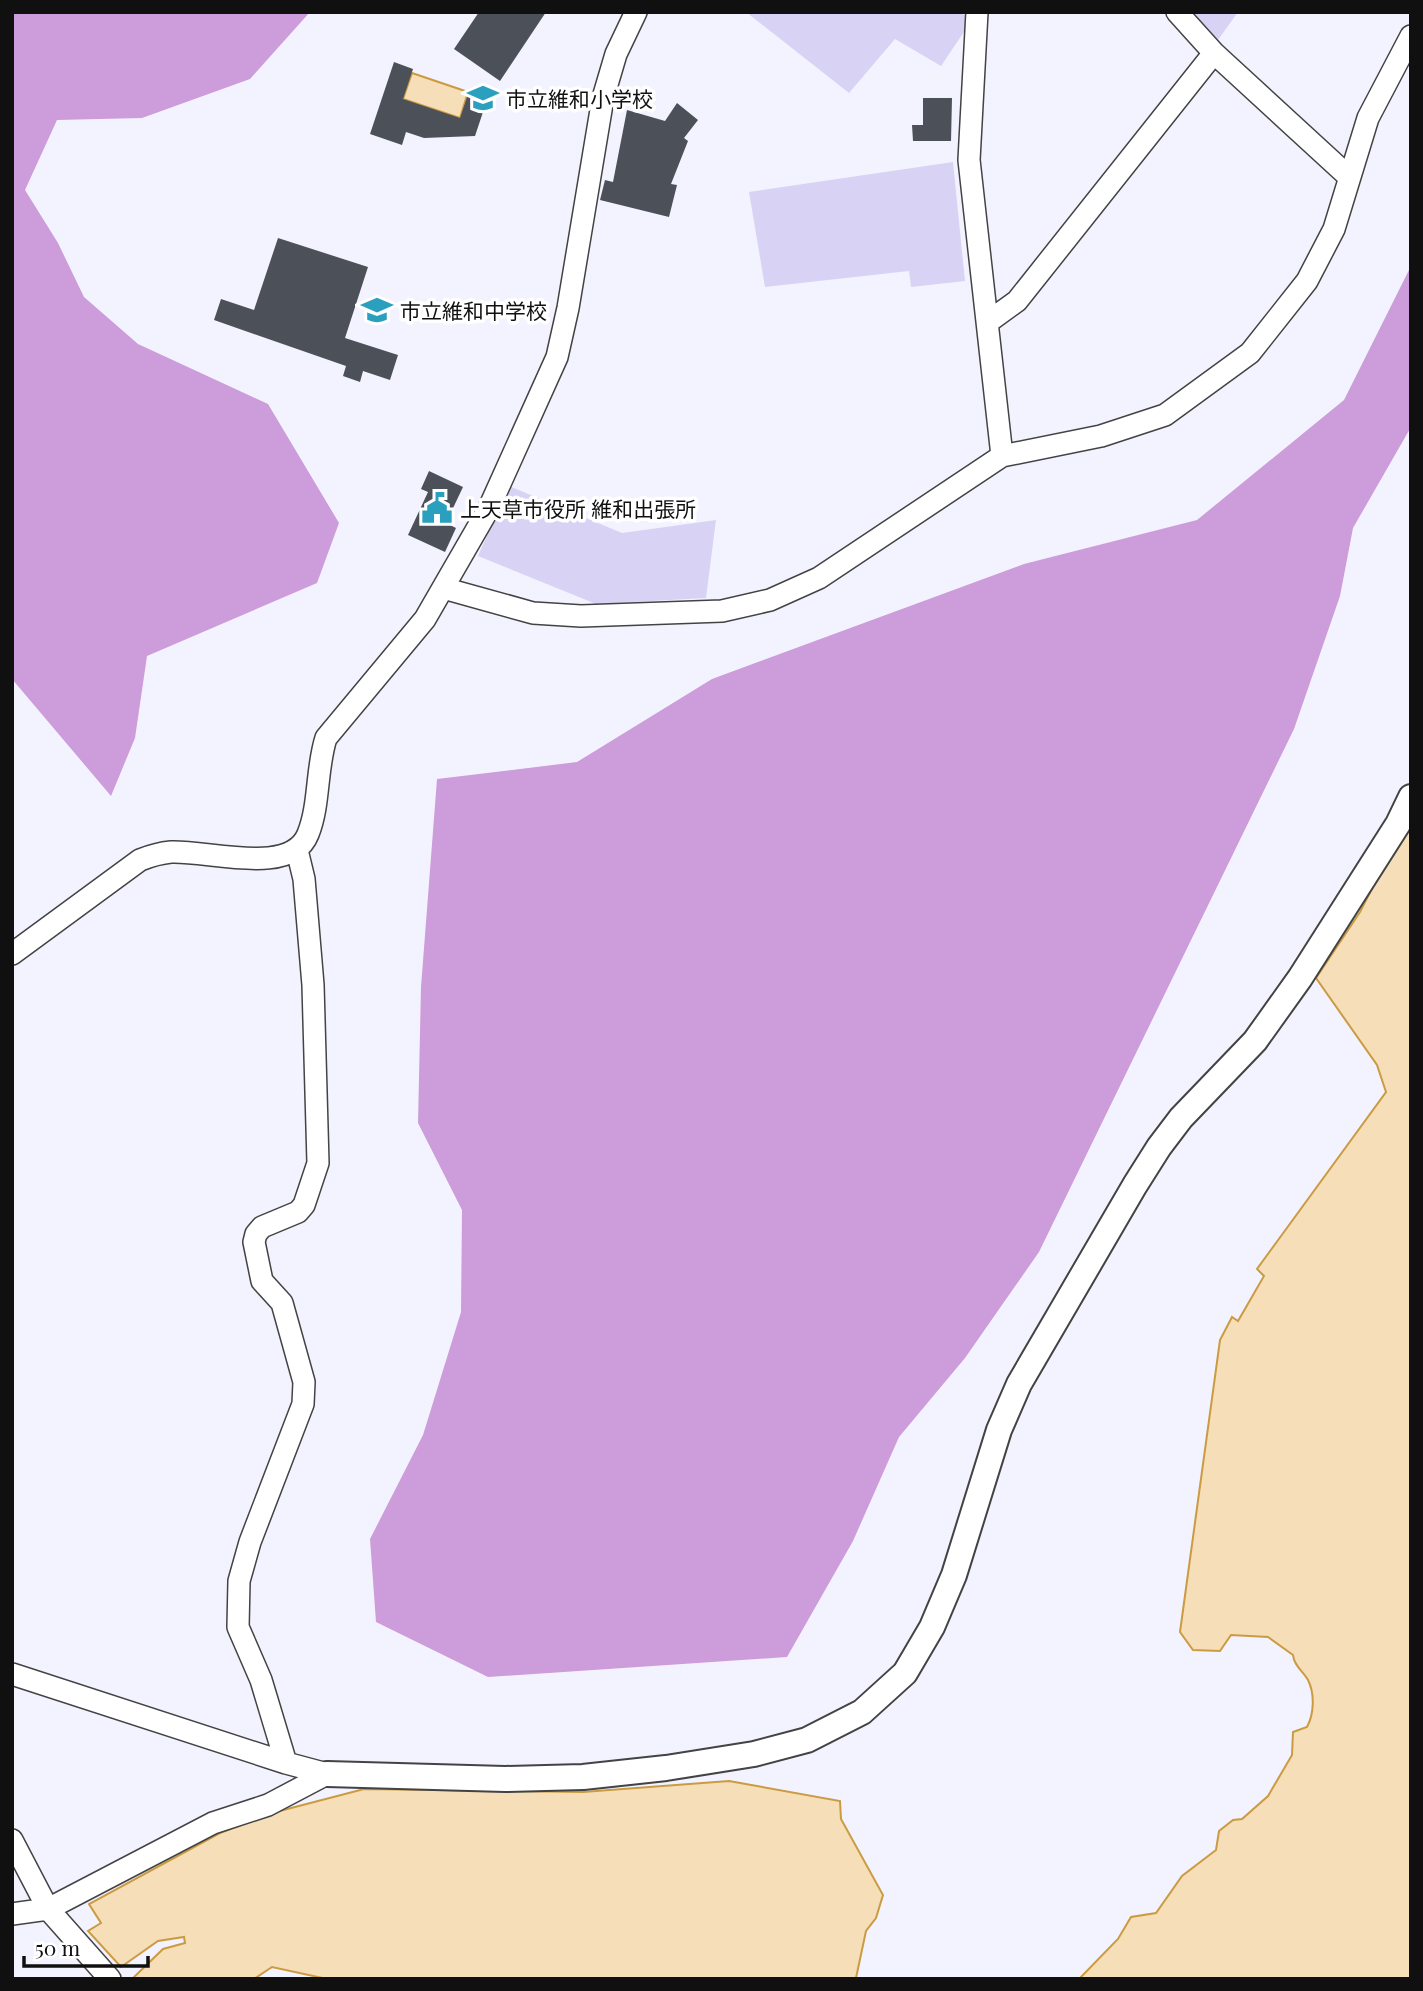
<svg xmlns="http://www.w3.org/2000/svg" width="1423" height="1991" viewBox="0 0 1423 1991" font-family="'Playfair Display','Noto Sans JP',serif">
<rect width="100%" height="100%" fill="#f3f3ff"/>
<path fill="#d8d3f5" d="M 746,12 L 960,12 L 972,20 L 941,66 L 895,39 L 849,93 Z
M 1192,12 L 1238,12 L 1218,40 Z
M 953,162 L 965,281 L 911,287 L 909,271 L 765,287 L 749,192 Z
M 509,486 L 622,533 L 716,520 L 706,598 L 596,604 L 478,556 Z"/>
<path fill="#cd9cda" d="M 12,12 L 310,12 L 250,79 L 142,118 L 57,120 L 25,190 L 58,243 L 84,297 L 138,344 L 268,404 L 339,523 L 317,583 L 147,656 L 135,738 L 111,796 L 12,679 Z
M 1411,266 L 1411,427 L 1353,528 L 1340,596 L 1294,729 L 1039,1252 L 965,1358 L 899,1437 L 853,1541 L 787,1657 L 488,1677 L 376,1622 L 370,1539 L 423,1435 L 461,1312 L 462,1210 L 418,1123 L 421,987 L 437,779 L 577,762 L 712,679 L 1024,564 L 1197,520 L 1344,400 Z"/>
<path fill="#f5deb8" stroke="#cb9b41" stroke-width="2" d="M 412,73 L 468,92 L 460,118 L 403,99 Z
M 1411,824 L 1411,1979 L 1079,1979 L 1118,1939 L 1131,1917 L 1156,1913 L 1182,1876 L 1216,1850 L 1219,1831 L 1233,1820 L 1242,1819 L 1268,1796 L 1292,1755 L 1293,1732 L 1307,1727 C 1314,1714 1315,1694 1308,1680 C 1303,1671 1294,1666 1293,1655 L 1268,1637 L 1231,1635 L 1220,1651 L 1193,1650 L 1180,1632 L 1220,1340 L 1232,1317 L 1238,1321 L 1264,1276 L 1257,1269 L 1386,1092 L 1377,1065 L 1316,978 L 1360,912 L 1401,832 Z
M 729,1781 L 840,1801 L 841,1819 L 883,1895 L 876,1918 L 866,1931 L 856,1978 L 327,1979 L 272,1967 L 254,1979 L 132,1979 L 163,1949 L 185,1943 L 184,1937 L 158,1941 L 121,1967 L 88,1931 L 101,1923 L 89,1904 L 220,1833 L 272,1813 L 364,1789 L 583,1792 Z"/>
<path fill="#4c5058" d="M 479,12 L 546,12 L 500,81 L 454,49 Z
M 394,62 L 413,69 L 403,99 L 460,118 L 470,88 L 489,94 L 475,136 L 424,138 L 406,132 L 402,145 L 370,134 Z
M 923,98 L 952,98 L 951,141 L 913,141 L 912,125 L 923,125 Z
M 677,103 L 698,120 L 684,138 L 688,141 L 671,184 L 677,185 L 669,217 L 600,200 L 605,180 L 613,182 L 627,110 L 665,121 Z
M 278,238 L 368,267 L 345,338 L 398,355 L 390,380 L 363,371 L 360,382 L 343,376 L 346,366 L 214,320 L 221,299 L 254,310 Z
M 429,471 L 463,487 L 446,523 L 456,528 L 445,552 L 408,535 L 428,492 L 421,489 Z"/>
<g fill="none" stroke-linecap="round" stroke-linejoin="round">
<defs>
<path id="minor" d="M 977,12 L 969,160 L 1002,456
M 1177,12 L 1214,53 L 1349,177
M 988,322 L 1017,301 L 1214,53
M 443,588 L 533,613 L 581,616 L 722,611 L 770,600 L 819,578 L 1002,456 L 1101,436 L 1165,415 L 1250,353 L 1307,281 L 1334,229 L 1368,118 L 1411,36
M 12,954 L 140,860 C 150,856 160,853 171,852 C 208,850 291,877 308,834 C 320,804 316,769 326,738 L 425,619 L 489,508 L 557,357 L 568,308 L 603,98 L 616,54 L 636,12
M 12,1674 L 286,1763 L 327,1774
M 286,1763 L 261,1680 L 238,1627 L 239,1581 L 250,1542 L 303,1404 L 304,1382 L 282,1303 L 262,1281 L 254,1242 L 256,1234 L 262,1227 L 298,1212 L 304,1205 L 318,1163 L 313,985 L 304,879 L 297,850
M 12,1840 L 48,1909 L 110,1979
M 12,1914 L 48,1909 L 213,1823 L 268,1805 L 327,1774"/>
<path id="tertiary" d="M 327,1774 L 505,1779 L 583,1777 L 666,1768 L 754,1754 L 807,1740 L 862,1712 L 905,1673 L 932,1627 L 954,1575 L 999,1430 L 1019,1384 L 1135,1185 L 1159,1147 L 1181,1118 L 1255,1041 L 1300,978 L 1398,824 L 1411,797"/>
</defs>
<use href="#minor" stroke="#434343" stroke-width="24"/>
<use href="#tertiary" stroke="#434343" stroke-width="28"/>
<use href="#minor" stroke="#fff" stroke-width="21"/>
<use href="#tertiary" stroke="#fff" stroke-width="24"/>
</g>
<defs>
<symbol id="school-bare" viewBox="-9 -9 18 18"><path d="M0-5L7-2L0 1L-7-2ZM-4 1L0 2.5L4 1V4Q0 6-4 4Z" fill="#2a9fbe" stroke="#fff" stroke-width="2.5" paint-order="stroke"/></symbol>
<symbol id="civic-bare" viewBox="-9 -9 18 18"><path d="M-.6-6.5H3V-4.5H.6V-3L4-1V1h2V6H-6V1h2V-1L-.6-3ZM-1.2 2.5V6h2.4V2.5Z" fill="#2a9fbe" stroke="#fff" stroke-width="2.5" paint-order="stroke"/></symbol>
</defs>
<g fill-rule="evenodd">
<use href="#school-bare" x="461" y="76" width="44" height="44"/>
<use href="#school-bare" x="355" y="288" width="44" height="44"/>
<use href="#civic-bare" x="415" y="486" width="44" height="44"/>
</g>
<g text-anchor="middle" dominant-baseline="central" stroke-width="7" stroke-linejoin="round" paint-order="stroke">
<g font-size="21" fill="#101010" stroke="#fff" text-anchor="start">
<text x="506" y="98">市立維和小学校</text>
<text x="400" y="310">市立維和中学校</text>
<text x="460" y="508">上天草市役所 維和出張所</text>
</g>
</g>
<rect width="1423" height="1991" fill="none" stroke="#101010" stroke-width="28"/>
<path d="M24 1956v10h124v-10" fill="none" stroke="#101010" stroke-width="3.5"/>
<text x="35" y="1956" font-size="21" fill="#101010" stroke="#ffffff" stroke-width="5" paint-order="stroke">50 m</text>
</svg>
